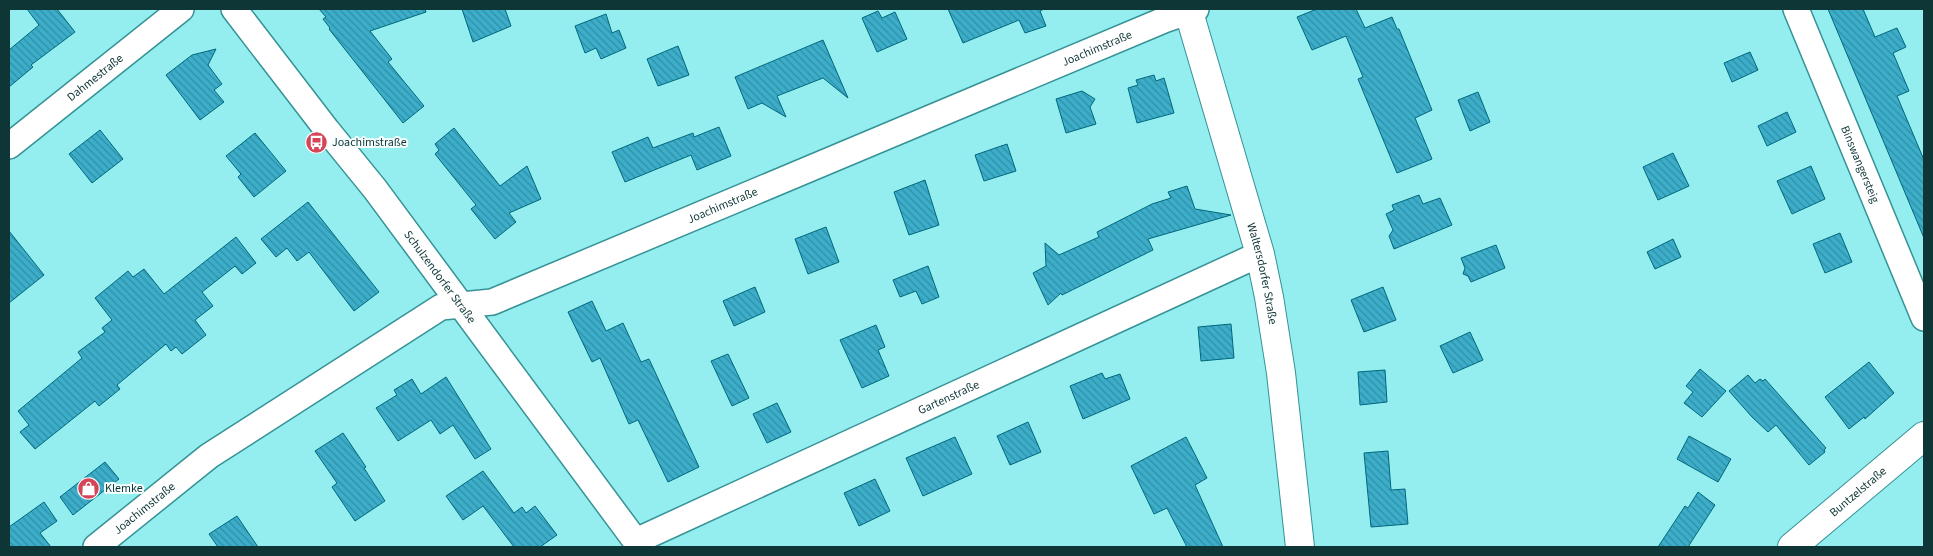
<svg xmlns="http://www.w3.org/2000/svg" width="1933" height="556" viewBox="0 0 1933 556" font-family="'Source Sans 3',sans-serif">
<defs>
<pattern id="building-back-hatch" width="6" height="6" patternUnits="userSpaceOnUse" patternTransform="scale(1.25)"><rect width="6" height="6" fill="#3caeca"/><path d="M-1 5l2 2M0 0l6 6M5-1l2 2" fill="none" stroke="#318ea5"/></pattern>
</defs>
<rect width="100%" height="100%" fill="#94edef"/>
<path fill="url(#building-back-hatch)" stroke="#00687c" d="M 27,9 L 57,9 L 75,32 L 31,65 L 33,67 L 9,87 L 9,50 L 39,25 Z
M 319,9 L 425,9 L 426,12 L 370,31 L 392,59 L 388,62 L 424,106 L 403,123 L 329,29 L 330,28 L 323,19 L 326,17 Z
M 462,9 L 505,9 L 511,26 L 473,42 Z
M 948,9 L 1044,9 L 1040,11 L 1046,26 L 1025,33 L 1019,20 L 963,43 Z
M 1317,9 L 1356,9 L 1365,28 L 1392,17 L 1397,29 L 1399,29 L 1432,110 L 1415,118 L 1432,159 L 1397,173 L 1358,79 L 1363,77 L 1346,36 L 1312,50 L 1297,17 Z
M 1828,9 L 1863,9 L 1875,37 L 1897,28 L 1906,47 L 1893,53 L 1909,91 L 1897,96 L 1924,160 L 1924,238 Z
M 878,11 L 882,18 L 895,12 L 907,39 L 877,52 L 862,18 Z
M 606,14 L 612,33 L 619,30 L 626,48 L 601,59 L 596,48 L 585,53 L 575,26 Z
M 823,40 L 848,98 L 823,78 L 777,96 L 786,117 L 762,103 L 748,109 L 735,77 Z
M 678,46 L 689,75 L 658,86 L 647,59 Z
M 216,49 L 208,65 L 222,84 L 214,90 L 224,102 L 200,120 L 166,75 L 192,55 Z
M 1750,52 L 1758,70 L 1732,82 L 1724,63 Z
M 1154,75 L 1156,81 L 1164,78 L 1174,113 L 1137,123 L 1128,88 L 1138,85 L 1136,80 Z
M 1082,91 L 1095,99 L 1090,107 L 1096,124 L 1066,133 L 1056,99 Z
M 1478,92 L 1490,122 L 1470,131 L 1458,100 Z
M 1787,112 L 1796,132 L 1767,146 L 1758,126 Z
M 719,127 L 731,156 L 697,170 L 691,155 L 625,182 L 612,152 L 648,137 L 653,148 L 693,133 L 694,137 Z
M 454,128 L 500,186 L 527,166 L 541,199 L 509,213 L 516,222 L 495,239 L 471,209 L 476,205 L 435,154 L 439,150 L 435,144 Z
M 100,130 L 123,159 L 92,183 L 69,154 Z
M 255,133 L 286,171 L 254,197 L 238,177 L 241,174 L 226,156 Z
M 1007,144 L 1016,171 L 984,181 L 975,155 Z
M 1673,153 L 1689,186 L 1658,200 L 1643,167 Z
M 1811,166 L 1825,199 L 1792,214 L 1777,181 Z
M 925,180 L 939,225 L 909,235 L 894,192 Z
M 1187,186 L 1195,209 L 1231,215 L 1148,239 L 1153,250 L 1062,295 L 1061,293 L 1048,305 L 1033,273 L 1046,266 L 1045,243 L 1059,255 L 1099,237 L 1097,232 L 1152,204 L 1171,198 L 1168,192 Z
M 1419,195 L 1423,204 L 1440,198 L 1452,225 L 1394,249 L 1389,236 L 1393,230 L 1386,214 L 1394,210 L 1392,205 Z
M 308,202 L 379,292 L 354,311 L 309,252 L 297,261 L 287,248 L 276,257 L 261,239 Z
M 826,227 L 839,262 L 808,274 L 795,239 Z
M 9,231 L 44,275 L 9,303 Z
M 1840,233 L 1852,262 L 1825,273 L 1813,244 Z
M 236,237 L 256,263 L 242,274 L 235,266 L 202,292 L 213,306 L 195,320 L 206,335 L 182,354 L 176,347 L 171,351 L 166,344 L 117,385 L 120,389 L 99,406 L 95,401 L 35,449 L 20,432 L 29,425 L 18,411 L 82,358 L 78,352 L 105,332 L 102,328 L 112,320 L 95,298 L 128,271 L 133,277 L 144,269 L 164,294 Z
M 1673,239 L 1681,257 L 1655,269 L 1647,252 Z
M 1496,245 L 1505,268 L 1471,282 L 1468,276 L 1463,274 L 1465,268 L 1461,258 Z
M 928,266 L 939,297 L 922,304 L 916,291 L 900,297 L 893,280 Z
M 755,287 L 765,312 L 734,326 L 723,301 Z
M 1383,287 L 1396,320 L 1364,332 L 1351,300 Z
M 592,301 L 606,331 L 623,323 L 641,362 L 649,359 L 699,467 L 668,482 L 638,420 L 629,424 L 600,358 L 592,362 L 568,312 Z
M 1231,324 L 1234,358 L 1201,361 L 1198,327 Z
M 876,325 L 885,347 L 878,350 L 889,376 L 862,388 L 840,340 Z
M 1470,332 L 1483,360 L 1453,373 L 1440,346 Z
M 728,354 L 749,398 L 732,406 L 711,361 Z
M 1869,362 L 1894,393 L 1865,419 L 1864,417 L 1849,429 L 1825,397 Z
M 1700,369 L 1726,391 L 1702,417 L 1684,403 L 1693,392 L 1686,386 Z
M 1385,370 L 1387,402 L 1360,405 L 1358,372 Z
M 1102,373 L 1105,379 L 1120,374 L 1130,399 L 1083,419 L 1070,386 Z
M 1748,375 L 1755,383 L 1760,379 L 1763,381 L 1765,379 L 1826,448 L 1824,450 L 1825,452 L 1809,465 L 1776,425 L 1768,432 L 1752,417 L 1729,391 Z
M 446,377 L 491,449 L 475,459 L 453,425 L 440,434 L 431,420 L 398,441 L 376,408 L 397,395 L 394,390 L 412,379 L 421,394 Z
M 777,403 L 791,432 L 767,443 L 753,414 Z
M 1028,422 L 1041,452 L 1010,465 L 997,436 Z
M 343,433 L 366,467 L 364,468 L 385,501 L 355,521 L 332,487 L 337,483 L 315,451 Z
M 1689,436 L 1731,459 L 1718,482 L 1677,459 Z
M 955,437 L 972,474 L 923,496 L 906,458 Z
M 1186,437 L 1207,478 L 1195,485 L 1223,547 L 1187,547 L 1167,508 L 1154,514 L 1131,466 Z
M 1388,451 L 1391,490 L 1405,489 L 1408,524 L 1371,527 L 1364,453 Z
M 105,462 L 119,479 L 73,515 L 60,497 Z
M 483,471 L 514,513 L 522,507 L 526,513 L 535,506 L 557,535 L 540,547 L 514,547 L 483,506 L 463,520 L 446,496 Z
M 875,479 L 890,511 L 859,526 L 844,493 Z
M 1698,492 L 1715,505 L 1688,547 L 1658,547 L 1685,506 L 1688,508 Z
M 44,502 L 57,521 L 40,533 L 51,547 L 9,547 L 9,527 Z
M 237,516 L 258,547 L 218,547 L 209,534 Z"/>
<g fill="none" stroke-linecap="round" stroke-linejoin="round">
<defs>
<g id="street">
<path id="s1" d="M 234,9 L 327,130 L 375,189 L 640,547"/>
<path id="s2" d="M 1796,9 L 1924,318"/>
<path id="s3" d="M 9,146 L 181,9"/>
<path id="s4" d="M 636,541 L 1260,254"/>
<path id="s5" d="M 96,547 L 209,456 L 441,307 L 492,302 L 1164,20 L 1196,9"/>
</g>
<g id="secondary">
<path id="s6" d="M 1188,9 L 1260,254 L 1269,297 L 1281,373 L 1300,547"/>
<path id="s7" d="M 1792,547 L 1924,436"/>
</g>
</defs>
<use href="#street" stroke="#359295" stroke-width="28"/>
<use href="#secondary" stroke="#359295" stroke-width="30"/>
<use href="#street" stroke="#fff" stroke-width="25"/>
<use href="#secondary" stroke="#fff" stroke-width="28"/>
</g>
<defs>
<symbol id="bus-disc" viewBox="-11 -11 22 22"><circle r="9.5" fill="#d64557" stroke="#f6fefe"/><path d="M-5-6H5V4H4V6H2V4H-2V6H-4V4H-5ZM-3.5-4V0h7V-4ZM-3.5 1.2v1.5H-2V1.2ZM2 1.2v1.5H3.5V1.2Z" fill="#fff"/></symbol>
<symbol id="shop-disc" viewBox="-11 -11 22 22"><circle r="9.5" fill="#d64557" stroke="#f6fefe"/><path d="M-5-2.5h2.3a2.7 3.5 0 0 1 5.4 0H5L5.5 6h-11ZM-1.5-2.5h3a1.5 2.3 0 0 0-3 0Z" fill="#fff"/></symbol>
</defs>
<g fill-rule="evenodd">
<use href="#bus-disc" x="304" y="130" width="25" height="25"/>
<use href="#shop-disc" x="76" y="476" width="25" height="25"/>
</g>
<g text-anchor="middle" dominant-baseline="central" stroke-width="4" stroke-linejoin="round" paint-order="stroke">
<g font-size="12" fill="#0f3637" stroke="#f6fefe">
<text stroke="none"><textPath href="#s5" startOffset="1128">Joachimstraße</textPath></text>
<text stroke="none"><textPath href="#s3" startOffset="110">Dahmestraße</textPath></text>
<text stroke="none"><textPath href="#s2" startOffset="168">Binswangersteig</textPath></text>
<text stroke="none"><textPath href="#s5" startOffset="722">Joachimstraße</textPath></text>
<text stroke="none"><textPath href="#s6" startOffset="275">Waltersdorfer Straße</textPath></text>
<text stroke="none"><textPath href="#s1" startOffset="338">Schulzendorfer Straße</textPath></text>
<text stroke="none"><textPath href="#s4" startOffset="344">Gartenstraße</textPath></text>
<text stroke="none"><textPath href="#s7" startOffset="86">Buntzelstraße</textPath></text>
<text stroke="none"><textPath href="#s5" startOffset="62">Joachimstraße</textPath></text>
</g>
<g font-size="12" fill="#0f3637" stroke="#f6fefe" text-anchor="start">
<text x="332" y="142">Joachimstraße</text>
<text x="105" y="488">Klemke</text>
</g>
</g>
<rect width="1933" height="556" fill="none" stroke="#0f3637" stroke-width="20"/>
</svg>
